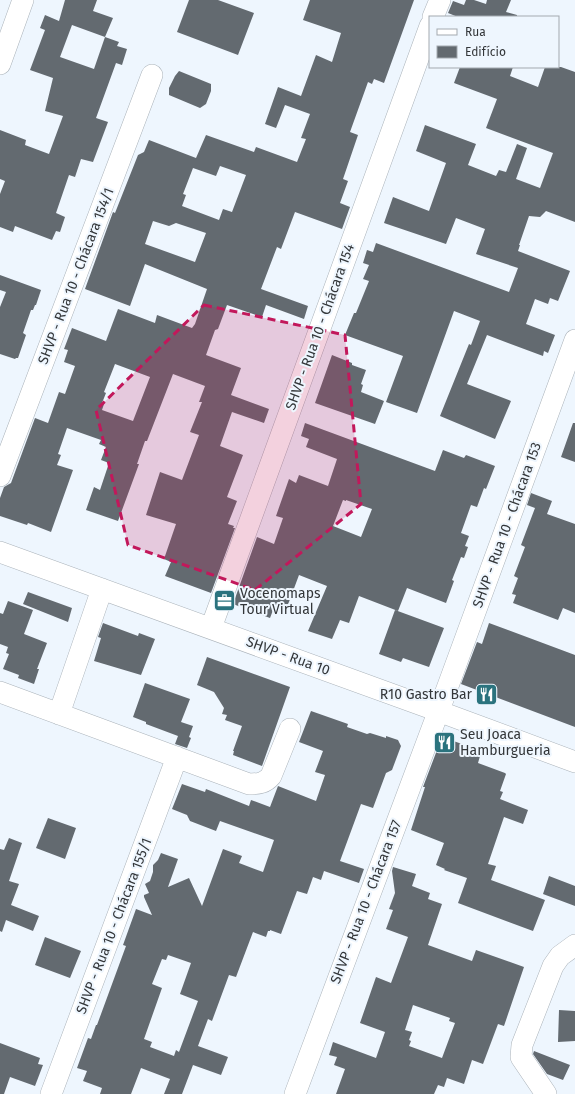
<svg xmlns="http://www.w3.org/2000/svg" width="575" height="1094" viewBox="0 0 575 1094" font-family="'Fira Sans',sans-serif">
<rect width="100%" height="100%" fill="#eef6fe"/>
<path fill="#636a70" fill-rule="evenodd" d="M 65,0 L 97,0 L 93,11 L 113,18 L 105,37 L 72,25 L 60,57 L 94,69 L 105,37 L 119,42 L 117,46 L 127,49 L 122,65 L 116,63 L 96,118 L 108,122 L 93,162 L 81,159 L 75,177 L 69,175 L 56,213 L 65,217 L 60,232 L 56,231 L 52,240 L 15,226 L 13,232 L 0,227 L 0,194 L 5,181 L 0,179 L 0,130 L 26,140 L 25,145 L 49,154 L 63,116 L 45,111 L 53,78 L 30,70 L 45,30 L 40,28 L 45,15 L 59,21 Z
M 189,0 L 218,0 L 254,13 L 238,55 L 177,32 Z
M 310,0 L 414,0 L 384,83 L 374,79 L 372,84 L 368,82 L 350,132 L 358,135 L 343,179 L 348,181 L 340,203 L 350,207 L 342,229 L 295,212 L 281,249 L 277,247 L 261,289 L 308,306 L 304,319 L 266,305 L 262,317 L 227,305 L 218,329 L 215,330 L 206,355 L 241,368 L 231,395 L 269,409 L 264,423 L 232,412 L 220,446 L 243,455 L 227,497 L 237,501 L 228,524 L 234,526 L 233,528 L 235,528 L 211,593 L 165,576 L 171,562 L 164,559 L 176,524 L 146,515 L 160,472 L 182,480 L 199,435 L 190,432 L 202,402 L 199,402 L 205,386 L 173,374 L 147,441 L 145,441 L 137,464 L 139,464 L 118,521 L 86,510 L 94,487 L 100,490 L 109,463 L 101,460 L 106,447 L 99,444 L 101,440 L 67,428 L 58,454 L 61,455 L 57,465 L 73,470 L 51,532 L 28,523 L 27,525 L 0,516 L 0,498 L 4,487 L 11,483 L 35,418 L 48,423 L 59,392 L 65,394 L 75,366 L 64,362 L 68,350 L 64,349 L 72,328 L 106,341 L 118,309 L 155,323 L 157,315 L 192,328 L 195,324 L 207,289 L 145,264 L 130,306 L 85,289 L 113,212 L 115,213 L 138,155 L 144,152 L 149,140 L 196,158 L 206,135 L 254,152 L 256,147 L 297,162 L 306,139 L 301,138 L 310,114 L 285,105 L 276,128 L 265,124 L 278,87 L 301,96 L 316,55 L 332,62 L 341,33 L 303,20 ZM 220,166 L 246,175 L 232,212 L 223,209 L 219,220 L 182,206 L 186,195 L 183,194 L 193,168 L 216,176 ZM 153,221 L 169,226 L 176,223 L 206,233 L 195,262 L 145,244 ZM 115,364 L 150,377 L 133,421 L 102,410 L 104,404 L 102,403 L 106,393 L 104,392 Z
M 466,0 L 474,0 L 486,4 L 487,0 L 511,0 L 506,12 L 517,15 L 517,17 L 458,17 L 448,13 L 453,1 L 464,5 Z
M 460,67 L 513,67 L 510,76 L 538,87 L 545,67 L 561,67 L 575,72 L 575,222 L 546,211 L 540,217 L 529,216 L 519,245 L 520,245 L 518,251 L 570,271 L 558,301 L 550,298 L 548,304 L 535,299 L 526,324 L 555,335 L 548,353 L 544,351 L 543,356 L 487,335 L 467,384 L 511,401 L 495,439 L 440,416 L 469,344 L 471,345 L 480,321 L 454,311 L 417,413 L 386,402 L 403,356 L 345,335 L 354,313 L 356,313 L 369,281 L 363,279 L 369,265 L 363,263 L 367,250 L 373,252 L 376,243 L 509,292 L 518,268 L 476,254 L 485,229 L 456,218 L 446,244 L 384,223 L 393,197 L 429,211 L 446,163 L 416,151 L 425,125 L 476,144 L 468,165 L 496,176 L 499,170 L 506,172 L 517,144 L 527,148 L 516,179 L 540,188 L 553,153 L 486,128 L 497,99 L 454,83 Z
M 179,71 L 211,84 L 211,91 L 206,104 L 200,108 L 169,95 L 169,88 L 175,76 Z
M 0,275 L 41,290 L 36,305 L 35,305 L 33,310 L 31,310 L 23,333 L 26,335 L 18,358 L 16,358 L 15,359 L 0,354 L 0,307 L 6,292 L 0,290 Z
M 332,355 L 352,363 L 352,365 L 366,370 L 361,384 L 363,385 L 361,392 L 384,401 L 375,424 L 315,403 Z
M 305,423 L 435,471 L 443,450 L 464,458 L 466,455 L 495,466 L 486,489 L 484,488 L 477,507 L 471,505 L 461,533 L 469,536 L 465,546 L 468,547 L 464,558 L 461,557 L 452,580 L 454,581 L 446,603 L 407,588 L 398,611 L 359,596 L 349,623 L 340,620 L 332,639 L 308,631 L 327,586 L 299,575 L 286,610 L 275,605 L 270,618 L 233,604 L 257,537 L 274,544 L 283,518 L 276,516 L 289,479 L 296,483 L 299,475 L 328,486 L 337,459 L 306,447 L 309,439 L 301,436 ZM 343,500 L 346,501 L 346,500 L 372,509 L 361,537 L 333,526 Z
M 573,423 L 575,423 L 575,462 L 561,457 Z
M 531,493 L 552,501 L 547,514 L 575,524 L 575,613 L 563,608 L 558,620 L 513,603 L 516,595 L 512,594 L 518,578 L 514,576 L 525,547 L 521,545 L 535,508 L 527,505 Z
M 28,592 L 72,608 L 68,622 L 23,604 Z
M 8,601 L 33,610 L 24,634 L 47,643 L 37,669 L 39,669 L 34,684 L 18,678 L 19,675 L 3,669 L 9,654 L 6,653 L 8,647 L 0,644 L 0,613 L 3,614 Z
M 395,610 L 444,628 L 429,667 L 403,658 L 401,662 L 379,654 Z
M 103,623 L 138,636 L 139,633 L 155,639 L 141,675 L 94,661 L 101,638 L 98,637 Z
M 489,623 L 575,655 L 575,727 L 461,684 L 477,642 L 482,644 Z
M 207,657 L 290,687 L 262,766 L 233,755 L 234,751 L 233,751 L 242,726 L 225,720 L 227,715 L 222,714 L 224,708 L 214,692 L 197,685 Z
M 145,683 L 190,699 L 181,722 L 193,726 L 189,737 L 191,738 L 187,748 L 175,744 L 178,736 L 146,724 L 146,722 L 133,717 Z
M 311,711 L 348,724 L 347,727 L 367,734 L 370,733 L 386,738 L 386,736 L 398,740 L 401,746 L 392,770 L 386,773 L 373,808 L 361,804 L 340,861 L 364,869 L 359,883 L 324,871 L 321,880 L 313,877 L 307,894 L 297,891 L 281,934 L 270,930 L 270,931 L 268,931 L 266,937 L 253,932 L 236,977 L 229,975 L 212,1021 L 208,1019 L 198,1046 L 228,1057 L 221,1075 L 193,1065 L 182,1094 L 164,1094 L 170,1079 L 141,1068 L 131,1094 L 100,1094 L 102,1088 L 83,1081 L 87,1071 L 77,1068 L 88,1038 L 91,1039 L 96,1025 L 97,1025 L 126,946 L 123,945 L 136,909 L 152,915 L 144,897 L 144,895 L 149,893 L 145,884 L 150,881 L 153,872 L 153,865 L 158,860 L 161,853 L 178,859 L 168,887 L 189,878 L 202,906 L 223,849 L 242,856 L 239,863 L 263,872 L 274,840 L 220,821 L 216,831 L 190,821 L 187,815 L 172,809 L 182,784 L 205,792 L 206,789 L 249,806 L 251,800 L 270,807 L 278,786 L 316,801 L 325,775 L 315,772 L 323,751 L 299,742 ZM 168,955 L 191,963 L 180,994 L 198,1001 L 179,1052 L 176,1050 L 174,1056 L 150,1047 L 152,1042 L 144,1039 L 162,988 L 152,984 L 162,959 L 166,960 Z
M 442,737 L 462,744 L 460,749 L 480,756 L 478,763 L 505,773 L 506,774 L 500,791 L 503,792 L 500,799 L 528,810 L 523,824 L 504,817 L 488,864 L 496,866 L 491,880 L 545,900 L 533,931 L 458,903 L 467,878 L 444,870 L 445,869 L 436,865 L 444,843 L 411,830 L 425,787 L 423,787 Z
M 48,818 L 76,828 L 65,859 L 36,848 Z
M 9,838 L 22,843 L 9,881 L 19,884 L 11,905 L 39,916 L 33,931 L 6,920 L 2,932 L 0,931 L 0,849 L 4,850 Z
M 393,867 L 416,874 L 412,886 L 430,893 L 428,899 L 442,904 L 428,945 L 472,961 L 476,950 L 524,967 L 504,1026 L 498,1024 L 483,1064 L 472,1060 L 464,1084 L 447,1078 L 444,1087 L 438,1085 L 434,1094 L 336,1094 L 345,1069 L 334,1065 L 337,1057 L 329,1055 L 333,1042 L 376,1058 L 385,1032 L 360,1023 L 376,977 L 391,983 L 408,937 L 386,929 L 393,910 L 389,909 L 395,893 L 392,871 ZM 413,1005 L 450,1018 L 449,1021 L 455,1023 L 442,1058 L 409,1046 L 411,1041 L 409,1040 L 412,1032 L 405,1030 Z
M 549,876 L 575,886 L 575,906 L 543,894 Z
M 45,937 L 81,951 L 70,978 L 35,965 Z
M 559,1010 L 575,1011 L 575,1041 L 558,1042 Z
M 0,1043 L 40,1058 L 38,1064 L 43,1065 L 35,1086 L 10,1077 L 4,1094 L 0,1094 Z
M 534,1051 L 570,1065 L 563,1080 L 547,1074 L 533,1054 Z"/>
<g fill="none" stroke-linecap="round" stroke-linejoin="round">
<defs>
<path id="minor" d="M 433,17 L 440,0
M 0,64 L 23,0
M 0,476 L 152,75
M 0,552 L 438,711 L 575,762
M 211,628 L 430,26
M 0,692 L 249,784 C 259,784 265,783 271,776 L 290,729
M 59,714 L 102,589
M 51,1094 L 177,757
M 295,1094 L 445,694 L 575,340
M 546,1094 L 521,1057 L 522,1045 L 553,966 L 560,956 L 575,945"/>
</defs>
<use href="#minor" stroke="#abb3ba" stroke-width="22"/>
<use href="#minor" stroke="#fff" stroke-width="21"/>
</g>
<path fill="#c2185b" fill-opacity="0.2" stroke="#c2185b" stroke-width="3" stroke-dasharray="8 5" stroke-linejoin="round" d="M 204,305 L 345,335 L 361,504 L 255,590 L 128,545 L 96,410 Z"/>
<defs>
<symbol id="office-square" viewBox="-11 -11 22 22"><rect x="-9" y="-9" width="18" height="18" rx="4" fill="#2b737e" stroke="#eef6fe"/><path d="M-6-3h4V-5.5h4V-3h4V5H-6ZM-1-4.5V-3h2v-1.5ZM-6 0V1H6V0Z" fill="#fff"/></symbol>
<symbol id="restaurant-square" viewBox="-11 -11 22 22"><rect x="-9" y="-9" width="18" height="18" rx="4" fill="#2b737e" stroke="#eef6fe"/><path d="M-5-6h1v4h1v-4h1v4h1v-4h1v5L-1.5 .5V6h-2V.5L-5-1ZM5-6V6H3V1.5H1.5Q1.5-4 5-6Z" fill="#fff"/></symbol>
</defs>
<g fill-rule="evenodd">
<use href="#office-square" x="212" y="588" width="25" height="25"/>
<use href="#restaurant-square" x="474" y="682" width="25" height="25"/>
<use href="#restaurant-square" x="432" y="730" width="25" height="25"/>
</g>
<g text-anchor="middle" dominant-baseline="central" stroke-width="4" stroke-linejoin="round" paint-order="stroke">
<g font-size="14" fill="#333639" stroke="#eef6fe">
<text transform="translate(76 276) rotate(-69)">SHVP - Rua 10 - Chácara 154/1</text>
<text transform="translate(320 327) rotate(-70)">SHVP - Rua 10 - Chácara 154</text>
<text transform="translate(507 525) rotate(-70)">SHVP - Rua 10 - Chácara 153</text>
<text transform="translate(288 656) rotate(20)">SHVP - Rua 10</text>
<text transform="translate(366 902) rotate(-69)">SHVP - Rua 10 - Chácara 157</text>
<text transform="translate(114 926) rotate(-69)">SHVP - Rua 10 - Chácara 155/1</text>
</g>
<g font-size="14" fill="#333639" stroke="#eef6fe" text-anchor="start">
<text x="240" y="593">Vocenomaps<tspan x="240" dy="16">Tour Virtual</tspan></text>
<text x="472" y="694" text-anchor="end">R10 Gastro Bar</text>
<text x="460" y="734">Seu Joaca<tspan x="460" dy="16">Hamburgueria</tspan></text>
</g>
</g>
<rect x="429" y="16" width="130" height="52" fill="#eef6fe" stroke="#a3a9af"/>
<rect x="437" y="29" width="20" height="6" fill="#ffffff" stroke="#a3a9af"/>
<text x="465" y="36" font-size="12" fill="#333639">Rua</text>
<rect x="437" y="46" width="20" height="12" fill="#636a70" stroke="#a3a9af"/>
<text x="465" y="56" font-size="12" fill="#333639">Edifício</text>
</svg>
